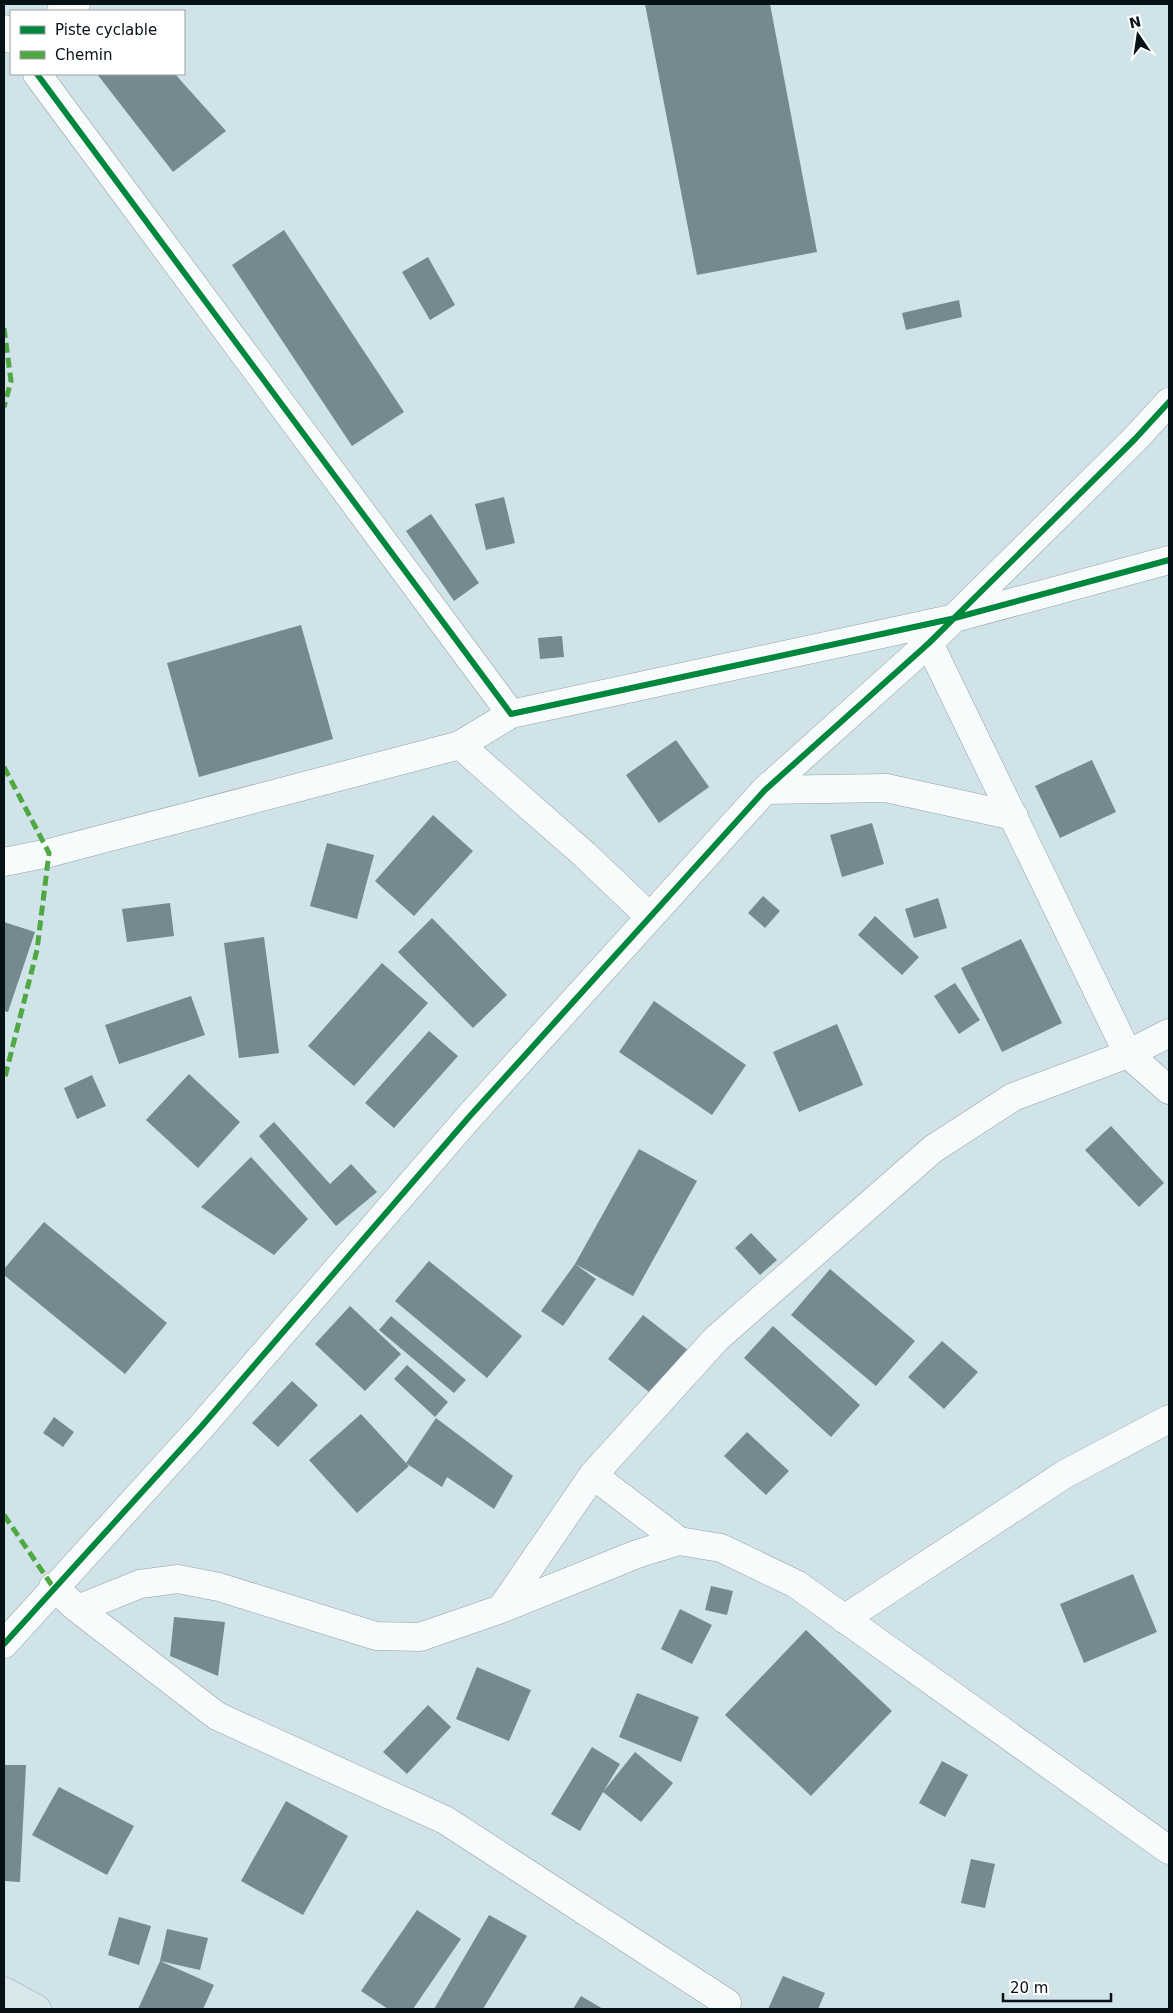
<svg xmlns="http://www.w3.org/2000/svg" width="1173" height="2013" viewBox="0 0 1173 2013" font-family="'DejaVu Sans',sans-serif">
<rect width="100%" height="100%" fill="#d0e3e8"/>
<path fill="#75898f" d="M 645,4 L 770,4 L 817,252 L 697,275 Z
M 97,74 L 175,74 L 226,131 L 173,172 Z
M 284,230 L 404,412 L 352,446 L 232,265 Z
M 428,257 L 455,305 L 430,320 L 402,272 Z
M 959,300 L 962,317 L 906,330 L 902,313 Z
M 504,497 L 515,543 L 486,550 L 475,504 Z
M 431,514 L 479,583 L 454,601 L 406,531 Z
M 301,625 L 333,739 L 199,777 L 167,663 Z
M 562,636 L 564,657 L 540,659 L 538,638 Z
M 676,740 L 709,787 L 659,823 L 626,775 Z
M 1092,760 L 1116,812 L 1060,838 L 1035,786 Z
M 433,815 L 473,851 L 414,916 L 375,881 Z
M 872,823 L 884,864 L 842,877 L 830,835 Z
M 327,843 L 374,855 L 357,919 L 310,906 Z
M 763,896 L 780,911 L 765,928 L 748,913 Z
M 938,898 L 947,928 L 914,938 L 905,909 Z
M 170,903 L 174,936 L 127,942 L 122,909 Z
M 875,916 L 919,957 L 902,975 L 858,935 Z
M 432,918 L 507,995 L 473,1028 L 398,952 Z
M 4,922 L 35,932 L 8,1012 L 4,1011 Z
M 264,937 L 279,1053 L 239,1058 L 224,943 Z
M 1021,939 L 1062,1023 L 1002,1052 L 961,968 Z
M 382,963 L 428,1003 L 354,1086 L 308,1046 Z
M 955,983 L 980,1020 L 959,1034 L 934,996 Z
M 191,996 L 205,1035 L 119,1064 L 105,1025 Z
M 654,1001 L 746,1065 L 712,1115 L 619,1052 Z
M 837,1024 L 863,1085 L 799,1112 L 773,1052 Z
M 429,1031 L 458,1056 L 394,1128 L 365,1103 Z
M 189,1074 L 240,1122 L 198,1168 L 146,1120 Z
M 92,1075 L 106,1106 L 77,1119 L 64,1088 Z
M 274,1122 L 330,1184 L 351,1164 L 377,1192 L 336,1226 L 259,1136 Z
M 1111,1126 L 1164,1183 L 1139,1207 L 1085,1150 Z
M 639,1149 L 697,1181 L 633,1296 L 575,1264 L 596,1279 L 563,1326 L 541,1311 L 575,1264 Z
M 251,1157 L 308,1219 L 274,1255 L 201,1207 Z
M 44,1222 L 167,1323 L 125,1374 L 4,1275 L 4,1269 Z
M 751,1233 L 777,1260 L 760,1275 L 735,1248 Z
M 429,1261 L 522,1336 L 487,1378 L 395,1301 Z
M 830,1269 L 915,1341 L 876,1386 L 791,1315 Z
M 350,1306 L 401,1354 L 365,1391 L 315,1344 Z
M 643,1315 L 689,1351 L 654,1396 L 608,1359 Z
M 391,1316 L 466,1380 L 454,1393 L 379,1330 Z
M 773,1326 L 860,1405 L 831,1437 L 744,1358 Z
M 942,1341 L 978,1372 L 944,1409 L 908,1377 Z
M 407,1365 L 448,1402 L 435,1417 L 394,1379 Z
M 292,1381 L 318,1405 L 278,1447 L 252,1423 Z
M 361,1414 L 406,1463 L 436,1418 L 513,1476 L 494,1509 L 447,1477 L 442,1487 L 406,1463 L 409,1466 L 357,1513 L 309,1460 Z
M 54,1417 L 74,1432 L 63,1447 L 43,1433 Z
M 747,1432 L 789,1471 L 766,1495 L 724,1456 Z
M 1133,1574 L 1157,1632 L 1084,1663 L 1060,1604 Z
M 711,1586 L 733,1591 L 727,1615 L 705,1610 Z
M 680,1609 L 712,1625 L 692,1664 L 661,1649 Z
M 174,1617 L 225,1622 L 218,1676 L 170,1656 Z
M 806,1630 L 892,1711 L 811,1796 L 725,1715 Z
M 477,1667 L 531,1690 L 509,1741 L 456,1719 Z
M 637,1693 L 699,1717 L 681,1762 L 619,1737 Z
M 428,1705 L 451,1727 L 407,1774 L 383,1752 Z
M 592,1747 L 620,1764 L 603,1792 L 635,1752 L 673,1783 L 641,1822 L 603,1792 L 580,1831 L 551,1814 Z
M 942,1761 L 968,1775 L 945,1817 L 919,1803 Z
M 4,1765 L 26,1765 L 20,1882 L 4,1881 Z
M 59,1787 L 134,1826 L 107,1875 L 32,1835 Z
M 286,1801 L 348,1836 L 303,1915 L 241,1881 Z
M 971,1859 L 995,1864 L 985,1908 L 961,1903 Z
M 417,1910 L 461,1939 L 413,2009 L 388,2009 L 361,1991 Z
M 489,1915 L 527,1936 L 483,2009 L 434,2009 Z
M 119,1917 L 151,1926 L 139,1965 L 108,1955 Z
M 167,1929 L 208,1938 L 200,1970 L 160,1961 L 214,1985 L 203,2009 L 138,2009 L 160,1961 Z
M 783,1976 L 825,1993 L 818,2009 L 768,2009 Z
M 581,1996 L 603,2009 L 573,2009 Z"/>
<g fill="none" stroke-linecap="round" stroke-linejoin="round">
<defs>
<path id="minor" d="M 61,11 L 76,4
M 4,29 L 11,39
M 37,74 L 511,714 L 951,619 L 1169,560
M 929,643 L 1128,1054 L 1169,1090
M 460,745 L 585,855 L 650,917
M 765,790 L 886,788 L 1014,816
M 4,862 L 49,853 L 460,745 L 511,714
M 593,1475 L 679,1541
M 53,1587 L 78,1609 L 140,1584 L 178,1579 L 219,1587 L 376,1636 L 420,1637 L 501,1609 L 637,1554 L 679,1541 L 721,1548 L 796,1584 L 1169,1850
M 78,1609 L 217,1716 L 445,1820 L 727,2003
M 501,1609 L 593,1475 L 716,1339 L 933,1149 L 1013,1097 L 1128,1054 L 1169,1033
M 844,1619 L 1065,1474 L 1169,1419
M 4,1644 L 201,1427 L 469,1117 L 765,790 L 929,643 L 1135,439 L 1169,402"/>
<path id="highway" d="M 4,1991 L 37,2009"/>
</defs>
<use href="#minor" stroke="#93a2a5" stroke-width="29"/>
<use href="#highway" stroke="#98afb5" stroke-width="29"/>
<use href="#minor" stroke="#f8fbfc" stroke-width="28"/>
<use href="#highway" stroke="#d8e7eb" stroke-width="28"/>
<path stroke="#50a842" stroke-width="5" stroke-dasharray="10 5" stroke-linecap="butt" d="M 4,328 L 11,381 L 4,407
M 4,767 L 49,853 L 37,950 L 4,1081
M 4,1515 L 53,1587"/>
<defs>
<path id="cycleway" d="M 37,74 L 511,714 L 951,619 L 1169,560
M 4,1644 L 201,1427 L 469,1117 L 765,790 L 929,643 L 1135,439 L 1169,402"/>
</defs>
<use href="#cycleway" stroke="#fff" stroke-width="9"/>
<use href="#cycleway" stroke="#00873e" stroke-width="6"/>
</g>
<rect width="1173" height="2013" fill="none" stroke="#061216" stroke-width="10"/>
<rect x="10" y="10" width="175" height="65" fill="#ffffff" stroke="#9ba0a2"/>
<rect x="20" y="26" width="25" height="8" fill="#00873e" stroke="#9ba0a2"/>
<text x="55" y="35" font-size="15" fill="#061216">Piste cyclable</text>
<rect x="20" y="51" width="25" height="8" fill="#50a842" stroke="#9ba0a2"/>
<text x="55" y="60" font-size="15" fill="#061216">Chemin</text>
<g transform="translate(1138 35) rotate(347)" stroke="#ffffff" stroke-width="4" paint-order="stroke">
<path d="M0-4L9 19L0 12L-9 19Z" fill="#061216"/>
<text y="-8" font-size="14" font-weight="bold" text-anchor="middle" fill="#061216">N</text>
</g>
<path d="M1003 1993v8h108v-8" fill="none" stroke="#061216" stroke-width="2.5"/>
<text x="1010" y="1993" font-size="15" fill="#061216" stroke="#ffffff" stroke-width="4" paint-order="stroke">20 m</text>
</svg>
